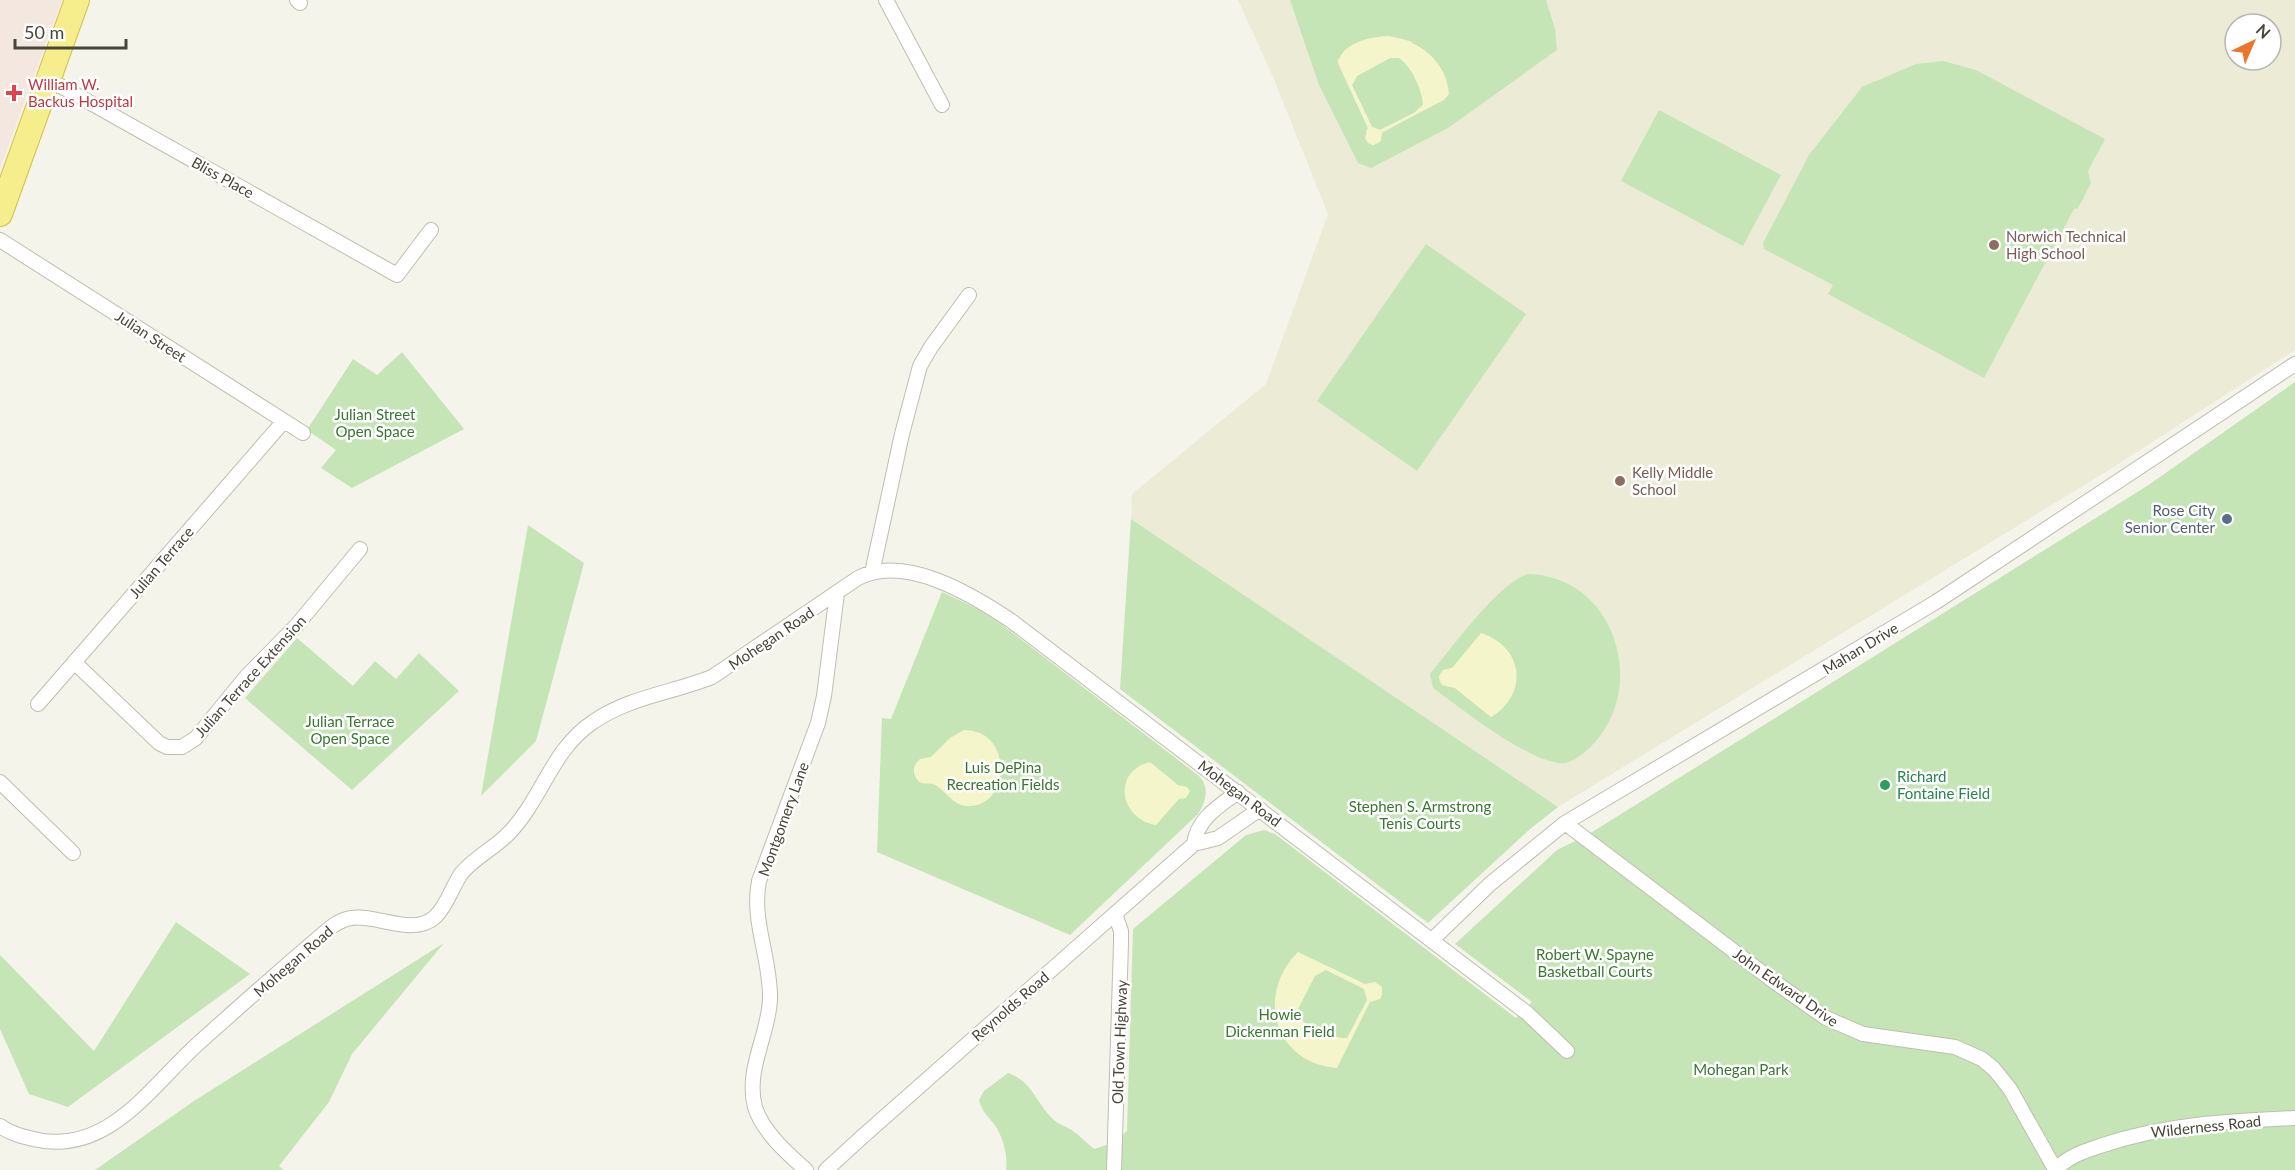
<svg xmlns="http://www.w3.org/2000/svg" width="2295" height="1170" viewBox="0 0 2295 1170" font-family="Lato,sans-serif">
<rect width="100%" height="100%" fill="#f4f4eb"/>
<path fill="#ecebd6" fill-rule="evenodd" d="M 1238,0 L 2295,0 L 2295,350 L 2112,468 L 1558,807 L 1131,519 L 1132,494 L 1266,384 L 1328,214 L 1273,77 ZM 2235,24 L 2271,24 L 2271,60 L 2235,60 Z"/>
<path fill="#f4e7e0" d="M 0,0 L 62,0 L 0,169 Z"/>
<path fill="#c5e5b7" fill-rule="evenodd" d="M 1290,0 L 1546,0 L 1555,29 L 1557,50 L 1448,128 L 1371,168 L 1358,163 L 1319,85 ZM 1387,36 L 1411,41 L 1446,98 L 1382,133 L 1379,143 L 1373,145 L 1368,143 L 1366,130 L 1368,128 L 1338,63 L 1338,59 Z
M 1390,58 L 1399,58 C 1411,65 1423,91 1423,105 L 1414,113 L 1380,130 L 1372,127 L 1352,85 L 1357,76 Z
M 1943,61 L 1976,70 L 2105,139 L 2088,171 L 2091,183 L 2078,208 L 2074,209 L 1984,378 L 1828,294 L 1833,285 L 1764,249 L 1763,243 L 1809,155 L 1862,87 L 1916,64 Z
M 1659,110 L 1781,175 L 1743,246 L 1621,181 Z
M 1426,244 L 1526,314 L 1417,471 L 1317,401 Z
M 402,352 L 464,429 L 352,488 L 321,468 L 336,450 L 307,430 L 353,359 L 377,375 Z
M 2295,382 L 2295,1170 L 1006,1170 C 1008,1156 1003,1136 994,1124 C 987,1115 982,1112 979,1100 L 984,1091 L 1008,1073 C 1032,1081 1036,1103 1053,1119 C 1059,1125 1066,1126 1073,1131 C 1080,1136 1087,1143 1094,1149 L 1113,1143 L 1127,1131 L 1133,929 L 1246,835 L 1264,830 L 1275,834 L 1516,1018 L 1532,1002 L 1455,944 L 1557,850 L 1589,834 L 2147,486 Z
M 1131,519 L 1558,807 L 1529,830 L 1428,923 L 1120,689 Z
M 528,525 L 584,563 L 536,741 L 481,796 Z
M 1528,574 C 1617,576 1652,693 1586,751 C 1579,757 1568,765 1558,763 C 1520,756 1465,711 1433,688 L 1430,674 C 1451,649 1499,582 1528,574 ZM 1452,668 L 1504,707 L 1491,717 L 1455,688 L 1442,685 C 1435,675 1442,669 1452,668 Z
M 942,592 L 978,609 L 1001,624 L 1199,776 C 1210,787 1206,802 1198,814 L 1070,935 L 877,852 L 882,718 L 891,719 Z
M 297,638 L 353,686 L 375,661 L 396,679 L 419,653 L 459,691 L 352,790 L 245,698 Z
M 176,922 L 250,974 L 68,1107 L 29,1094 L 0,1029 L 0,955 L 94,1051 Z
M 444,943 L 352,1054 L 329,1102 L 279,1166 L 284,1170 L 95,1170 L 194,1101 Z"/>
<path fill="#f4f5ca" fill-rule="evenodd" d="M 1387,36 C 1418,39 1447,61 1449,94 L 1444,100 L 1382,132 L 1381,141 L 1373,145 L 1368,143 L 1365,138 L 1368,128 L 1338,63 C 1342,43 1369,37 1387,36 ZM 1390,58 L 1399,58 C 1411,65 1423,91 1423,105 L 1414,113 L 1380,130 L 1372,127 L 1352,85 L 1357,76 Z
M 1481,633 C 1524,647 1529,694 1491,717 L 1455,688 L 1442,685 L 1439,677 L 1443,670 L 1452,668 Z
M 964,730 C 1015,730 1010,809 967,806 C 953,805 947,793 937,786 C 932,782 925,785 919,782 C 912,774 912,766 920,759 L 931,757 L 950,738 Z
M 1150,762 L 1178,785 L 1187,787 L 1190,791 L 1186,798 L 1179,799 L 1156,825 C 1119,819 1112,771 1150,762 Z
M 1298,952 L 1365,984 L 1375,982 L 1382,987 L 1382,995 L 1380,999 L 1370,1002 L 1337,1068 C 1274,1063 1255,995 1298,952 ZM 1326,970 L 1364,989 L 1367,1000 L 1347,1038 C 1333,1039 1298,1026 1297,1011 L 1315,976 Z"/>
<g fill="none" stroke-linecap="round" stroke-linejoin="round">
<defs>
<path id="minor" d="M 297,0 L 300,3
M 886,0 L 942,105
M 48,79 L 397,275 L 431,230
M 0,240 L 303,433
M 872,573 L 902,434 L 920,366 L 931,347 L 969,295
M 74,662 L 159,743 L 167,747 L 182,747 L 196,738 L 246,677 L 296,626 L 360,549
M 38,704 L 284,421
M 0,782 L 73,853
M 1565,823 L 1772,980 L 1826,1018 L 1863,1034 L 1955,1047 L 1982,1059 L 1994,1069 L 2010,1089 L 2055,1169
M 1194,844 C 1197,819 1219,806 1238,792
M 1432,940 L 1490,884 L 1565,823 L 1936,602 L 2295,364
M 0,1126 C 11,1134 24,1137 38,1140 C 111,1154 154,1082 201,1041 C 239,1007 278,972 317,939 C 327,930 338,920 351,918 C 378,914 412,937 435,917 C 447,906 452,887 461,874 C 472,859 495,848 509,833 C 542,799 552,749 593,722 C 629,697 672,693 712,677 L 858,578 C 905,554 971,594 1010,620 L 1527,1013 L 1567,1051
M 806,1170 C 788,1154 762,1131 755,1107 C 745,1070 769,1034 770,999 C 771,959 751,921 759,881 L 818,723 L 824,696 L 837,593
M 826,1170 L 862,1137 L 1194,844 L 1218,838 L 1260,809
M 1114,1170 L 1121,943 L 1121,931 L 1115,914
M 2055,1170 C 2068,1156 2085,1151 2103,1145 C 2166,1124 2230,1121 2295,1118"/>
<path id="trunk" d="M 0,214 L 77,0"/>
</defs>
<use href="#minor" stroke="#bfbeae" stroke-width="16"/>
<use href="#trunk" stroke="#d3c146" stroke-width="26"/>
<use href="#minor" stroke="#fff" stroke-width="14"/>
<use href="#trunk" stroke="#f6ee8c" stroke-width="24"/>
</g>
<path fill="#e0444e" stroke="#fff" stroke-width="2" d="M11 84h6v6h6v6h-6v6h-6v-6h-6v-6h6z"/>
<g fill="#8d6e63" stroke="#fff" stroke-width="2">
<circle cx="1994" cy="245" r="6"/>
<circle cx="1620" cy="481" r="6"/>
</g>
<circle fill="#5c6f8a" stroke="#fff" stroke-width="2" cx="2227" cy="519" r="6"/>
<circle fill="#2e9e5b" stroke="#fff" stroke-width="2" cx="1885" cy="785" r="6"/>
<g text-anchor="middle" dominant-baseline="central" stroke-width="5" stroke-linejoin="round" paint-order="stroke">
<g font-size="15" fill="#be3a42" stroke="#fff" text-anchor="start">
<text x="28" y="84">William W.<tspan x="28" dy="17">Backus Hospital</tspan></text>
</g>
<g font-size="15" fill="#484639" stroke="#fff">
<text transform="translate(223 177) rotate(29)">Bliss Place</text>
<text transform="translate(151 336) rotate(33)">Julian Street</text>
<text transform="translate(161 562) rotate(-49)">Julian Terrace</text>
<text transform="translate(771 638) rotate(-34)">Mohegan Road</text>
<text transform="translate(1860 648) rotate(-31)">Mahan Drive</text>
<text transform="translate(250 676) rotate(-48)">Julian Terrace Extension</text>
<text transform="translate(1240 793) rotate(37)">Mohegan Road</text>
<text transform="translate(783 819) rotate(-70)">Montgomery Lane</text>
<text transform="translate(293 961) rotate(-41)">Mohegan Road</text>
<text transform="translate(1786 987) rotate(35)">John Edward Drive</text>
<text transform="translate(1010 1006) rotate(-41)">Reynolds Road</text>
<text transform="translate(1119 1042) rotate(-88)">Old Town Highway</text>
<text transform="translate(2206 1126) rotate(-6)">Wilderness Road</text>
</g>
<g font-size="15" fill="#785e54" stroke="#fff" text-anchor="start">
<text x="2006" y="236">Norwich Technical<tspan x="2006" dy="17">High School</tspan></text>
<text x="1632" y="472">Kelly Middle<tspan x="1632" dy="17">School</tspan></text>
</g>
<g font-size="15" fill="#397730" stroke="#fff">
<text x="375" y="414">Julian Street<tspan x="375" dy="17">Open Space</tspan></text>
<text x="350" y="721">Julian Terrace<tspan x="350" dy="17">Open Space</tspan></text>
<text x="1003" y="767">Luis DePina<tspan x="1003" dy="17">Recreation Fields</tspan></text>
<text x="1420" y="806">Stephen S. Armstrong<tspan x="1420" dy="17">Tenis Courts</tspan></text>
<text x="1595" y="954">Robert W. Spayne<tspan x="1595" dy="17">Basketball Courts</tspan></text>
<text x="1280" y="1014">Howie<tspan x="1280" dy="17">Dickenman Field</tspan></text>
<text x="1741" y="1069">Mohegan Park</text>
</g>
<g font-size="15" fill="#4e5e75" stroke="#fff" text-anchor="end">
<text x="2215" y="510">Rose City<tspan x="2215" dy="17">Senior Center</tspan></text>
</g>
<g font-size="15" fill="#27864d" stroke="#fff" text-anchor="start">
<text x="1897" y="776">Richard<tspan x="1897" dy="17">Fontaine Field</tspan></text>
</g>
</g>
<g transform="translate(2253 42) rotate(44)"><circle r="28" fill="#ffffff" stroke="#b6b5b0" stroke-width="1.5"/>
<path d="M0-4.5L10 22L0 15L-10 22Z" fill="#eb762b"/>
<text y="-9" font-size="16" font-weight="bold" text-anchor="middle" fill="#484639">N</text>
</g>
<path d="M15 39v9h111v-9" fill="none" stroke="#484639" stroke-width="3"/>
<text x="24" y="39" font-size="18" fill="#484639" stroke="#ffffff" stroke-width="4.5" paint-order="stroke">50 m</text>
</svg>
